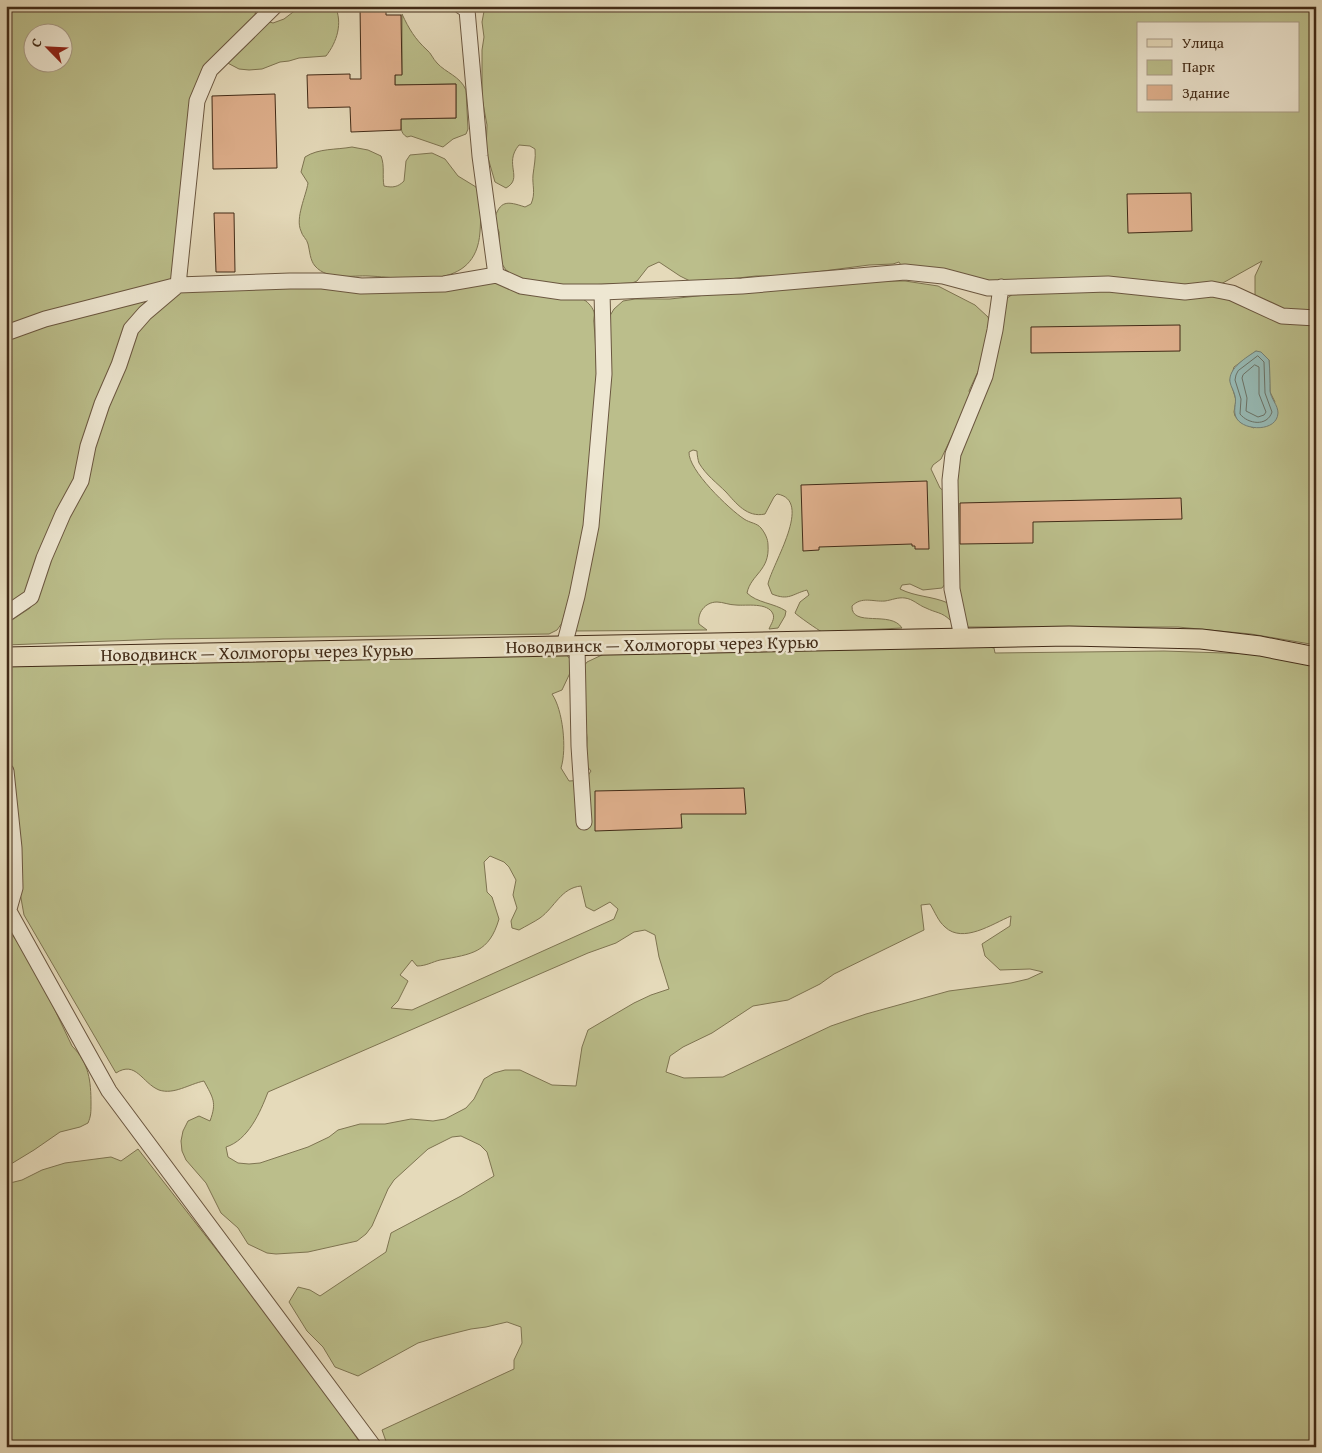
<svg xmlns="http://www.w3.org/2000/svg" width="1322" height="1453" viewBox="0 0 1322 1453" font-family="'Gentium Book Plus',serif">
<rect width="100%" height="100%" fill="#e5daba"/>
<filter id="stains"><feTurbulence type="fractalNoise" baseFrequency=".004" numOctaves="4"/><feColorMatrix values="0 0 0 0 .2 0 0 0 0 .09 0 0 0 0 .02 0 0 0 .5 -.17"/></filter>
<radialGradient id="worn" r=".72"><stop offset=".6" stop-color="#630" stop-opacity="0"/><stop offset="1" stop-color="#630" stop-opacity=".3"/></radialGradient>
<path fill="#bbbe8b" stroke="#7e7451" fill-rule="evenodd" d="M 6,6 L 258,6 L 255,14 L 263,20 L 273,23 L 284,19 L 301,6 L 335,6 C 343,23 337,42 326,56 L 299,58 L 289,61 L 280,62 L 262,69 L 249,70 L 239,69 L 220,59 L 208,69 L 176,284 L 6,326 ZM 32,32 L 62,32 L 62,62 L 32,62 Z
M 485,6 L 523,6 L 536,11 L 543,11 L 550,6 L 1316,6 L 1316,316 L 1283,312 L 1255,295 L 1255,276 L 1262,261 L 1221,284 L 1187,288 L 1002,283 L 904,270 L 899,262 L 893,264 L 869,265 L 785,276 L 756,276 L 720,280 L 690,281 L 680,276 L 659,262 L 648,267 L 637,281 L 632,283 L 563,286 L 516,278 L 506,270 L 502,264 L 499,245 L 499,232 L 494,220 C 500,200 507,201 525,207 L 531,204 C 536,193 532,185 533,175 C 534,166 536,158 535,149 L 530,146 L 519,145 C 503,164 524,178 506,188 L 495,182 L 486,151 L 487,125 L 482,98 L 482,50 L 484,37 L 482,22 ZM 1138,24 L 1298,24 L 1298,111 L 1138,111 Z
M 402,14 C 409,29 415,39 427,50 C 431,53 433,59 437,63 C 446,73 460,76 466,90 L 468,129 L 466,134 L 453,139 L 443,147 L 411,136 L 407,137 C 400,133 401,127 401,119 L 456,118 L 456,84 L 395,85 L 395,75 L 402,74 Z
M 352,147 L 368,150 L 381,156 C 385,166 382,176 384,186 C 393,188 398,187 404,181 L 406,161 L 410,155 L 432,153 L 445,159 L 458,176 L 476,187 C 482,201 481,216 480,232 C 476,292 411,278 369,276 C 353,275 328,281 315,266 C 310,260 310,252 308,244 C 307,239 302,236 301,231 C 295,218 306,196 308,183 L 301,172 L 305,157 C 319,148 336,150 352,147 Z
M 887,281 L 905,281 L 938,286 L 975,305 L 988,317 L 990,324 L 981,365 L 969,391 L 971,396 L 941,459 L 933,465 L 931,469 L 940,488 L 945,492 L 945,584 L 942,588 L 923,590 L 910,584 L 902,585 L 900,589 C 916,597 932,596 948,603 L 953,618 L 950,620 C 942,612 936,613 926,608 C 918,605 913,599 905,598 C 898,597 892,600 885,601 C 873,602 862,596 852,606 C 851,628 891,610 902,628 L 822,632 C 818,630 798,616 795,613 L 800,602 L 809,595 L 807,590 C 792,594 789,601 772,594 L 768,584 C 772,564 814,500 777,494 L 774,497 L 765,514 C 747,518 736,503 726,492 C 717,483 706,475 699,463 C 698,460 697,455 697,451 L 693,450 L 689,452 C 688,470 729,509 744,519 C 750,523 757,523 761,528 C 765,533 768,539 768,545 C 770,571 751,574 747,593 C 757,603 774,603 786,611 L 785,616 L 778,628 L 769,629 C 771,624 775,619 773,614 C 768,602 746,606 736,605 C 729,605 723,602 717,602 C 705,602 697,613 699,624 L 707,630 L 574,631 L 608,319 L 614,309 L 623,301 L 635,299 L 670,299 L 715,294 Z
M 493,282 L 581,298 C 587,301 592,306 594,312 C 595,316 593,320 594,324 C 596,344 596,363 597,383 L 581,554 L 562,623 L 557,630 L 549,634 L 163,639 L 6,645 L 6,624 L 30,608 L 35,600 L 91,457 L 135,334 L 146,316 L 180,291 Z
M 1066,289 L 1210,294 L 1316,322 L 1316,645 L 1251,634 L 1178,627 L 965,627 L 956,588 L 955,479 L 959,455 L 1006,299 L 1017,291 ZM 1256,351 L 1269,360 L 1270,392 L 1275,402 L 1254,428 L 1240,422 L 1235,416 L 1234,412 L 1236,400 L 1230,380 L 1234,367 Z
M 162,292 L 142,313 L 82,460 L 25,594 L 6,608 L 6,341 L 20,332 L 33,331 L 59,322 L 68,321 L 80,314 Z
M 944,647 L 989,647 L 994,648 L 995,653 L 1164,651 L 1254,654 L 1316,666 L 1316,1447 L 388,1447 L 382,1430 L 514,1369 L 514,1360 L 522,1343 L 521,1327 L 507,1322 L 486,1327 L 471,1329 L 435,1338 L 418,1343 L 358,1376 L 335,1367 L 323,1347 L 307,1331 L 289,1302 L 298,1287 L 310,1290 L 320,1296 L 386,1252 L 391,1233 L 461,1196 L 494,1176 L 487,1152 L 480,1145 L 461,1136 L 452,1137 L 428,1149 L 394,1180 L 388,1189 L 372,1226 L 366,1234 L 357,1241 L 308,1252 L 276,1254 L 267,1253 L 248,1244 L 238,1228 L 221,1213 L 206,1183 L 186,1160 L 182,1151 L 181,1141 L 183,1131 L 188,1121 L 199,1116 L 210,1121 C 217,1102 213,1098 204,1081 C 189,1084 174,1095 159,1090 C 142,1083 136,1060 116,1073 L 24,915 L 19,887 L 6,732 L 6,671 L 11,667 L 16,665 L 566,654 L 572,662 L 570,673 L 562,690 L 552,694 C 563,710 567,749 561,768 L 569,781 L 585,780 L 591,771 L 586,765 L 587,738 L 582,689 L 584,666 L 587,662 L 604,654 ZM 490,856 L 504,862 L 509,867 L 516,880 L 513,895 L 517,908 L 511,921 L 512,928 L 519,930 C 526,926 534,922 540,918 C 555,907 561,888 581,886 L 586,907 L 594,911 L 610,902 L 618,909 L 614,919 L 412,1010 L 391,1008 L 398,1001 L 408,981 L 400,975 L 412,960 L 417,966 C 426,966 432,962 440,960 C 472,954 489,953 499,919 L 492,897 L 487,892 L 484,862 ZM 930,904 C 935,912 938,921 945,927 C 963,944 992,924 1011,916 L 1010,926 L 982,944 L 985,956 L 1000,970 L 1030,969 L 1043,972 L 1028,979 L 1011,983 L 949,991 L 866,1014 L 831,1026 L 723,1077 L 684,1078 L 666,1072 L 670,1056 L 683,1047 L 712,1033 L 753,1006 L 788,1000 L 820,984 L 834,974 L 924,930 L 921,905 ZM 645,930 L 655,935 L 659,957 L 669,989 L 651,995 L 634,1003 L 588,1030 L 582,1047 L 576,1086 L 552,1085 L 520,1070 L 505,1070 L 494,1073 L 484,1079 L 474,1099 L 466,1108 L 445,1119 L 433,1121 L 411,1119 L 385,1124 L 360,1124 L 338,1130 L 329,1137 L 308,1147 L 260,1163 L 249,1164 L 238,1163 L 228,1157 L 226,1147 C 248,1140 260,1113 268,1092 L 588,953 L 616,943 L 634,932 Z
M 6,926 L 33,964 L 72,1046 C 89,1063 91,1081 91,1104 C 91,1112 91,1116 88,1123 L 80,1127 L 60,1132 L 34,1150 L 6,1167 Z
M 138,1149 L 308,1367 L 363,1447 L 6,1447 L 6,1184 L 22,1180 L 42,1170 L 65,1163 L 111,1157 L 121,1161 Z"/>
<path fill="#97bab5" stroke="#758176" d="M 1256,351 L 1261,352 L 1269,360 C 1270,371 1270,381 1270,391 C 1271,399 1278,405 1278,413 C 1277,432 1245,431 1237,419 C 1232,411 1237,404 1235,396 C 1234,391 1231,387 1230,382 C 1228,368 1247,357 1256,351 Z"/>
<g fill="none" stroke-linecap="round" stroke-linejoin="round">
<path stroke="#6c7266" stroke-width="1" d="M 1258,356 L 1264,362 L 1265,393 L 1272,412 C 1267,427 1248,424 1240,414 L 1241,399 L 1235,380 L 1236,375 L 1238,371 Z
M 1255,365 L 1259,367 L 1259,394 L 1266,412 L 1264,415 L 1258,417 L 1246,411 L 1247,398 L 1242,378 L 1243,375 Z"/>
</g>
<path fill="#dfb08d" stroke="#422b17" d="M 360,6 L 386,6 L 386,15 L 401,15 L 402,75 L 395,75 L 395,85 L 456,84 L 456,118 L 401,119 L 401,130 L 351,132 L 350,107 L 308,108 L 307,75 L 350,74 L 350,79 L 361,79 Z
M 275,94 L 277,168 L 213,169 L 212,96 Z
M 1191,193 L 1192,231 L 1128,233 L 1127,194 Z
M 214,213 L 234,213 L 235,272 L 216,272 Z
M 1180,325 L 1180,351 L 1031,353 L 1031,327 Z
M 927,481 L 929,549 L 915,549 L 915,546 L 912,546 L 912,544 L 819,547 L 819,550 L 803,551 L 801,485 Z
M 1181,498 L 1182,519 L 1033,522 L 1033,543 L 960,544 L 960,503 Z
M 744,788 L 746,814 L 681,814 L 682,828 L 595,831 L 595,791 Z"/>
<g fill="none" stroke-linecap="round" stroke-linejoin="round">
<defs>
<path id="minor" d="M 461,6 L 467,10 L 480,156 L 496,275
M 6,333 L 45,319 L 178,285 L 197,101 L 210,70 L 275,6
M 6,614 L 31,597 L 44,558 L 63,514 L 81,481 L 88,446 L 102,404 L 119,365 L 131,329 L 145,313 L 178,285 L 290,281 L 322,281 L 361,286 L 444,284 L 496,275 L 521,286 L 562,292 L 602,292 L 742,286 L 905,272 L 943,276 L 988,288 L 1108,284 L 1185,292 L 1212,289 L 1232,293 L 1282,316 L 1316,318
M 962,637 L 952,589 L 950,480 L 953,454 L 985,376 L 995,330 L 1001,287
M 564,646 L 577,596 L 591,526 L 604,374 L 602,292
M 577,646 L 579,746 L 584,822
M 6,771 L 14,848 L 15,888 L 9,909
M 6,906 L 109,1091 L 374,1447"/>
<path id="major" d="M 6,657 L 1069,636 L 1201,639 L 1260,646 L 1316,657"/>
</defs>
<use href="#minor" stroke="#6b5740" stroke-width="17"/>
<use href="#major" stroke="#422b17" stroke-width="21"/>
<use href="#minor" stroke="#eee7d2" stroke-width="15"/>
<use href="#major" stroke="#e5daba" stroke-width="19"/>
</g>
<g text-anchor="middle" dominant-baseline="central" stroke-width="5" stroke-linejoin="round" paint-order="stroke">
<g font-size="18" fill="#422b17" stroke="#eee7d2">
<text transform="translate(662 644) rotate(-1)">Новодвинск — Холмогоры через Курью</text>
<text transform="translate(257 652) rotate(-1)">Новодвинск — Холмогоры через Курью</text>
</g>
</g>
<rect width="1322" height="1453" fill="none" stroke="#e5daba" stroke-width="25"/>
<rect x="8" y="8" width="1307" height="1438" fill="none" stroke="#422b17" stroke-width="2.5"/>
<rect x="12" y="12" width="1297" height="1428" fill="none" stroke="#422b17"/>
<rect x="1137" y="22" width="162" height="90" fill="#eee7d2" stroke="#a99c87"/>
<rect x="1147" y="39" width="25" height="8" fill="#e5daba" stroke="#a99c87"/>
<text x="1182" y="48" font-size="15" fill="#422b17">Улица</text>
<rect x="1147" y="60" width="25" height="15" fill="#bbbe8b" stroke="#a99c87"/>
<text x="1182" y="72" font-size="15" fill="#422b17">Парк</text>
<rect x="1147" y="85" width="25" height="15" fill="#dfb08d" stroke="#a99c87"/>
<text x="1182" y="98" font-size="15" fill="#422b17">Здание</text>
<g transform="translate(48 48) rotate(294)"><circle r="24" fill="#eee7d2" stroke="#a99c87"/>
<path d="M0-4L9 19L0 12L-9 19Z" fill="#8f2418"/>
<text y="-8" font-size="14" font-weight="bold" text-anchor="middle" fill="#422b17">С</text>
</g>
<rect width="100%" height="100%" filter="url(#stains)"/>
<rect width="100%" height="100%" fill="url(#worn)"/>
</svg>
